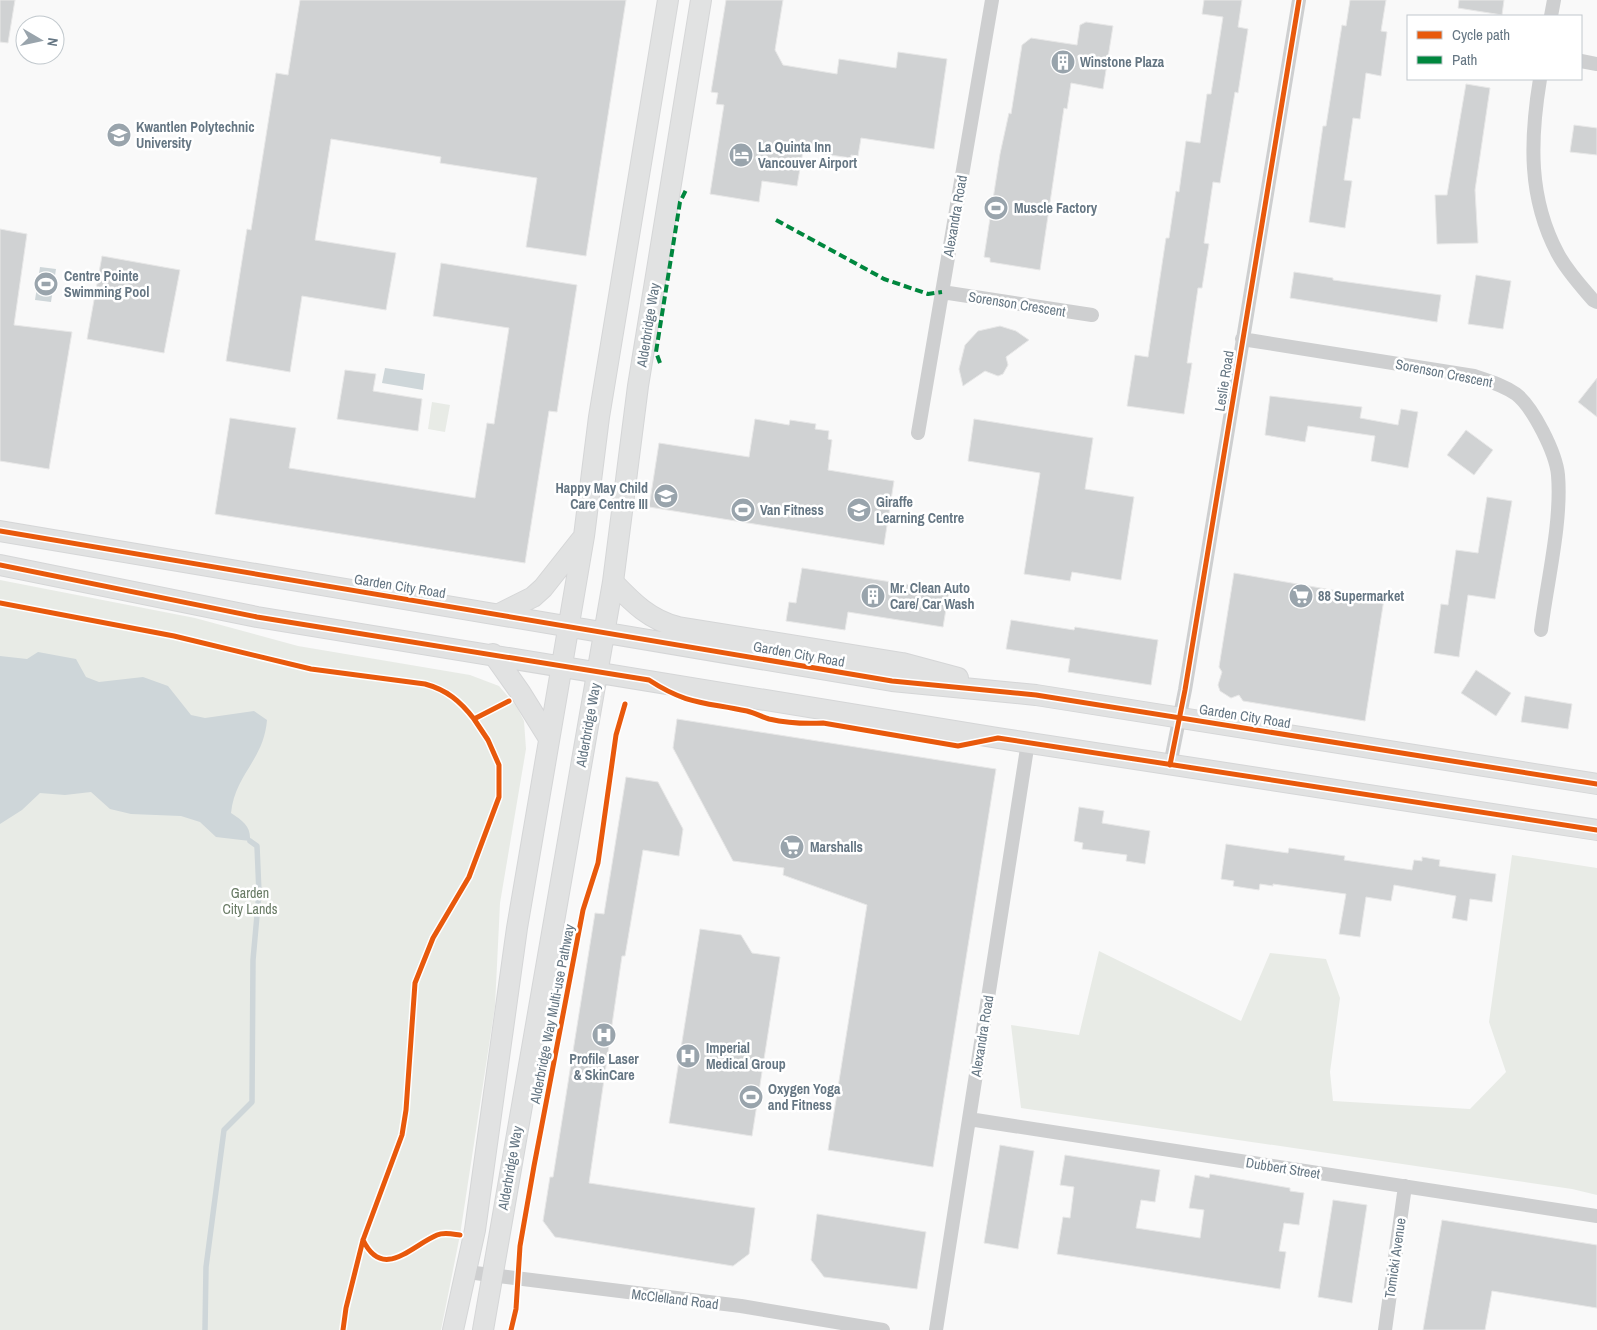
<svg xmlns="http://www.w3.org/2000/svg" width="1597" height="1330" viewBox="0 0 1597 1330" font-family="'Archivo Narrow',sans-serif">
<rect width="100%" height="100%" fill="#f9f9f9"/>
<path fill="#e8ebe6" d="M 432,402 L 450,405 L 445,432 L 428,429 Z
M 0,580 L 195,618 L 298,646 L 470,675 L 499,686 L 517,707 L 524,721 L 526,749 L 500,903 L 495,1006 L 460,1235 L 441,1330 L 0,1330 Z
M 1512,855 L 1597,868 L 1597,1195 L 1572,1189 L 1021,1108 L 1011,1025 L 1079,1035 L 1099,951 L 1241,1021 L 1270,953 L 1326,959 L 1340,998 L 1330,1072 L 1333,1101 L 1470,1109 L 1506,1072 L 1489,1022 Z"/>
<path fill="#ced6d9" d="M 40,267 L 56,269 L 51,302 L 35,300 Z
M 385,368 L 425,374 L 423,390 L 382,383 Z
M 38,652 L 76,659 L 86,677 L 99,682 L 143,677 L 168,686 L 191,715 L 205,718 L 254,711 L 267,720 C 264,760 235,774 231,813 C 243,821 251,826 250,841 L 216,837 L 200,822 L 181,816 L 131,814 L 110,809 L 91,792 L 65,795 L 40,793 L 22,810 L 0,824 L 0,656 L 27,659 Z"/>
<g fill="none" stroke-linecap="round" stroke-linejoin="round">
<path stroke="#ced6d9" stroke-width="5.5" d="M 205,1330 L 206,1267 L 224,1130 L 252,1102 L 253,960 L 259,893 L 257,846 L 250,841"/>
</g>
<path fill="#d0d2d3" stroke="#e8e8e8" d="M 0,0 L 15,0 L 8,43 L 0,42 Z
M 300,0 L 626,0 L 586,256 L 526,247 L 537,178 L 440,163 L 441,157 L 331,139 L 315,240 L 396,253 L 386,310 L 302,296 L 290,372 L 226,361 L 247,229 L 251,230 L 276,73 L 288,75 Z
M 726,0 L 783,0 L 775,50 L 783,65 L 837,74 L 839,59 L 896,68 L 898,52 L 947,59 L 934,149 L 861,138 L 858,156 L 851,155 L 851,158 L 803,151 L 797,186 L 762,181 L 759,202 L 710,194 L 724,105 L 716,104 L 718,93 L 711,92 Z
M 1204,0 L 1242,0 L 1238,27 L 1248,29 L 1238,93 L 1235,92 L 1220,183 L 1213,182 L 1204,243 L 1209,244 L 1202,288 L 1198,288 L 1187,363 L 1192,363 L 1184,414 L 1127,406 L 1135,355 L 1148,357 L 1166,238 L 1169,238 L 1176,191 L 1179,192 L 1186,141 L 1200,143 L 1207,94 L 1211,94 L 1223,17 L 1202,14 Z
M 1350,0 L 1386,0 L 1381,31 L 1387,32 L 1381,76 L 1366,73 L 1360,119 L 1353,118 L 1344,180 L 1352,181 L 1345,228 L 1309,222 L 1323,126 L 1326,126 L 1342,25 L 1346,26 Z
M 1459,0 L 1504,0 L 1502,15 L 1458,8 Z
M 1086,22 L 1113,26 L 1103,89 L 1071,83 L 1067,109 L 1064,108 L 1040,270 L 990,262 L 990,258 L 984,257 L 1000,154 L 1009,113 L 1011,114 L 1022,45 L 1031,38 L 1077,45 L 1080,25 Z
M 1466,84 L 1490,88 L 1475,190 L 1478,243 L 1437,244 L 1435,195 L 1447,195 Z
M 1574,125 L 1597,128 L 1597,155 L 1570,152 Z
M 0,229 L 27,234 L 14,325 L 72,332 L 49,469 L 0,461 Z
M 102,256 L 180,270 L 164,353 L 87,339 Z
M 441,263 L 577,285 L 557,412 L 549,411 L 525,563 L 215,514 L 230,418 L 296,428 L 289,468 L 475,498 L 487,423 L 494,424 L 509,328 L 433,316 Z
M 1294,272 L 1333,278 L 1333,280 L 1441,295 L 1437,322 L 1290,298 Z
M 1476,275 L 1511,281 L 1503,329 L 1468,324 Z
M 1000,326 L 1016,331 L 1029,340 L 1006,357 L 1008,365 L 1003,374 L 998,376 L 985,371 L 963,386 L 959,369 L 965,345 L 978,331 Z
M 345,370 L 376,374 L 373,391 L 422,399 L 418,431 L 337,419 Z
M 1597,378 L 1597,417 L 1578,402 Z
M 1270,396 L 1362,407 L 1360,418 L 1398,425 L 1401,409 L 1418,412 L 1408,468 L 1371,461 L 1375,436 L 1308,426 L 1305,442 L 1265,435 Z
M 755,419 L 789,425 L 790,420 L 816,424 L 815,429 L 829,431 L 828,439 L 832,440 L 828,470 L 894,481 L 884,545 L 649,507 L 659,443 L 749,457 Z
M 974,419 L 1093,438 L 1085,489 L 1134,497 L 1121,580 L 1072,572 L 1070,581 L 1024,574 L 1040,473 L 968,461 Z
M 1466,430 L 1493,450 L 1474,475 L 1447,455 Z
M 1487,497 L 1512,501 L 1495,599 L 1468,595 L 1459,657 L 1434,653 L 1441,604 L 1448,605 L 1456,550 L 1478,553 Z
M 802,568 L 949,591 L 943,627 L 848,612 L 845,630 L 786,621 L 789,602 L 796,603 Z
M 1234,573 L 1384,599 L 1365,721 L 1243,701 L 1239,695 L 1231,698 L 1220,691 L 1218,685 L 1222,672 L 1219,667 Z
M 1011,620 L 1074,630 L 1075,627 L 1158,640 L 1151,685 L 1068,672 L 1070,659 L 1006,649 Z
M 1476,670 L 1511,693 L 1496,716 L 1461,693 Z
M 1525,696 L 1572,704 L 1568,729 L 1521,722 Z
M 677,719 L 996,769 L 933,1167 L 828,1150 L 867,905 L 783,875 L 784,868 L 733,861 L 673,748 Z
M 626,777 L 658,782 L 683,829 L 679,856 L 643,850 L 625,956 L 622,956 L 589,1183 L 755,1208 L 749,1254 L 733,1266 L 555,1237 L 543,1221 L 550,1177 L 553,1177 L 595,913 L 604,914 Z
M 1079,807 L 1104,811 L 1102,823 L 1150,831 L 1145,864 L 1126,861 L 1127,855 L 1082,849 L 1083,843 L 1074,841 Z
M 1226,844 L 1288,853 L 1289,848 L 1345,856 L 1344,860 L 1412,870 L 1414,860 L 1422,861 L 1422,857 L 1440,860 L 1439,866 L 1496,874 L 1492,902 L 1470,899 L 1467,921 L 1452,918 L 1456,896 L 1394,885 L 1391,901 L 1366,897 L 1360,937 L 1339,934 L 1346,894 L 1273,884 L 1273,886 L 1260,884 L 1259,890 L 1233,886 L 1234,881 L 1221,879 Z
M 700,929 L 741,935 L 752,953 L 780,957 L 752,1136 L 669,1123 Z
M 1000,1145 L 1034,1151 L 1018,1249 L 984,1243 Z
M 1065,1155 L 1160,1170 L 1155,1202 L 1141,1200 L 1136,1228 L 1200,1238 L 1204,1210 L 1189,1208 L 1195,1175 L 1209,1178 L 1210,1174 L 1290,1188 L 1290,1191 L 1304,1193 L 1299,1225 L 1284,1223 L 1279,1251 L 1286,1252 L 1280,1289 L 1057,1254 L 1063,1217 L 1070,1218 L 1074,1187 L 1060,1185 Z
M 1333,1200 L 1367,1205 L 1352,1303 L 1318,1297 Z
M 817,1214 L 926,1232 L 917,1289 L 824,1277 L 811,1260 Z
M 1442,1220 L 1597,1245 L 1597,1308 L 1492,1291 L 1485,1330 L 1423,1330 Z"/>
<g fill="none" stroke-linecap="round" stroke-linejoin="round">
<defs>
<path id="secondary" d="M 0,531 L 892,681 L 1036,695 L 1597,784
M 0,565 L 257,617 L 998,738 L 1597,830
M 613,582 C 633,603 650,620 678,627 L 902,663 L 958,678
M 501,613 L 533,597 L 543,588 L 581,540
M 493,654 L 520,692 L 548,737
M 453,1330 L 475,1230 L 517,928 L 584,536 L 599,417 L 668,0
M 483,1330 L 613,582 L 638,386 L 701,0"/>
</defs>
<use href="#secondary" stroke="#d5d6d7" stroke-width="22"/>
<path stroke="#cecfd0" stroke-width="14" d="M 1551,16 L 1554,0
M 1581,61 L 1597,64
M 1540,79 C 1530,140 1528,198 1558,254 C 1567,271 1581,286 1593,300 L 1597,302
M 942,292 L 1092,315
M 1242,339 L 1474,376 C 1489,381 1503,385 1516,394 C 1533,407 1556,453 1558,475 C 1562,522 1547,582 1541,630
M 918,433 L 992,0
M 1170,765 L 1185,690 L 1299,0
M 969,1119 L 1597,1216
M 467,1272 L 741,1306 L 883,1330
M 936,1330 L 1028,742
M 1385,1330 L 1405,1186"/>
<use href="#secondary" stroke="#e1e2e2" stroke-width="20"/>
<path stroke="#00873e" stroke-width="4" stroke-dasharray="8 4" stroke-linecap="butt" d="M 776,220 L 884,279 L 928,294 L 942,292
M 660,363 L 656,352 L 680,202 L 686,190"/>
<defs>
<path id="cycleway" d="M 0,531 L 892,681 L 1036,695 L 1597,784
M 0,565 L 257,617 L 649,680 C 687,705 705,702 747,711 C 755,713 762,717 769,719 C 787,723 805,724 823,723 L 958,746 L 998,738 L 1597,830
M 0,603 L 174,636 L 311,669 L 425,684 C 447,690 460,701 474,719 L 509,701
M 1170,765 L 1185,690 L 1299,0
M 363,1240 C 383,1281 411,1246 437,1235 C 444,1232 452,1234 460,1235
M 343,1330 L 346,1308 L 363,1240 L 402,1135 L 406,1110 L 415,983 L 433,938 L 469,877 L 499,797 L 499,765 L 488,740 L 474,719
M 511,1330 L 516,1309 L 520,1246 L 534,1166 L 583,910 L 598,863 L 616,735 L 625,704"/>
</defs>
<use href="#cycleway" stroke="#fff" stroke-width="8"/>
<use href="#cycleway" stroke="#e8590c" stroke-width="5"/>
</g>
<defs>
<symbol id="building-disc" viewBox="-11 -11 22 22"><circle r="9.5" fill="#99a4ac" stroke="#fff"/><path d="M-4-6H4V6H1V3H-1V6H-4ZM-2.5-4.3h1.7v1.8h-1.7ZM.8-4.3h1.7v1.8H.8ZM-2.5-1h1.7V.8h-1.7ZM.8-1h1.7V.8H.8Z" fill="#fff"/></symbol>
<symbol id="university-disc" viewBox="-11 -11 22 22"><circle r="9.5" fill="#99a4ac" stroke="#fff"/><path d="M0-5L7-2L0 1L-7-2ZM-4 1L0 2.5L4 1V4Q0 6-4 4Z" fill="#fff"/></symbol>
<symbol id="hotel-disc" viewBox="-11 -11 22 22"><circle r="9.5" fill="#99a4ac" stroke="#fff"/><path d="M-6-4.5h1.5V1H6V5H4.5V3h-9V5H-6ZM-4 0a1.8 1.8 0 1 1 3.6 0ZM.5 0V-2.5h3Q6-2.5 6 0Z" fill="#fff"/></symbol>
<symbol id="stadium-disc" viewBox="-11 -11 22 22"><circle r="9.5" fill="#99a4ac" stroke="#fff"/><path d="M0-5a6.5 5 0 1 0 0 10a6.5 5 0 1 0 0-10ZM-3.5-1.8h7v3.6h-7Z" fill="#fff"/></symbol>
<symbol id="school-disc" viewBox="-11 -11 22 22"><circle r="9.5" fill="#99a4ac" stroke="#fff"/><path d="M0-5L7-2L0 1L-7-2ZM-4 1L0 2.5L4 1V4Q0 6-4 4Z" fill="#fff"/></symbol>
<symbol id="supermarket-disc" viewBox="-11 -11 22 22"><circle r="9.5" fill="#99a4ac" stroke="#fff"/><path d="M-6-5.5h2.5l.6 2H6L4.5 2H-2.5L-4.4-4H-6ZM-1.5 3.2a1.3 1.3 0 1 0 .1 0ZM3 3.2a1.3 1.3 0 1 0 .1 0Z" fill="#fff"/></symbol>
<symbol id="hospital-disc" viewBox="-11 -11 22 22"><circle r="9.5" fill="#99a4ac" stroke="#fff"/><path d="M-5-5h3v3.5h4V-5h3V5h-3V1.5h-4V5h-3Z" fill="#fff"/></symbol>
</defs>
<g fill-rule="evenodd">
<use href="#building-disc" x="1049" y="48" width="28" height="28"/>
<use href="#university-disc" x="105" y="121" width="28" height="28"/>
<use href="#hotel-disc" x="727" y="141" width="28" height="28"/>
<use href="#stadium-disc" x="982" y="194" width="28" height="28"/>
<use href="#stadium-disc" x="32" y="270" width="28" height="28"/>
<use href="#school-disc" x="652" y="482" width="28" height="28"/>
<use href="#stadium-disc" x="729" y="496" width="28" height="28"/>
<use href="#school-disc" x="845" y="496" width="28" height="28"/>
<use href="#building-disc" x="859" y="582" width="28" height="28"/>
<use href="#supermarket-disc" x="1287" y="582" width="28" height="28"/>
<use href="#supermarket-disc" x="778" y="833" width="28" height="28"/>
<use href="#hospital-disc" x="590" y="1021" width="28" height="28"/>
<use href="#hospital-disc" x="674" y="1042" width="28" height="28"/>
<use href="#stadium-disc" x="737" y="1083" width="28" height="28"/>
</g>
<g text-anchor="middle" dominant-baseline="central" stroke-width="5" stroke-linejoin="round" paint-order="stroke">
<g font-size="14" font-weight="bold" fill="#657683" stroke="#fff" text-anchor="start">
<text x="1080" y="62">Winstone Plaza</text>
<text x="136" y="127">Kwantlen Polytechnic<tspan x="136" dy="16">University</tspan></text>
<text x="758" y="147">La Quinta Inn<tspan x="758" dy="16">Vancouver Airport</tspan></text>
<text x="1014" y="208">Muscle Factory</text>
<text x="64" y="276">Centre Pointe<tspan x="64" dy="16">Swimming Pool</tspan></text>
<text x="648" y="488" text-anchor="end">Happy May Child<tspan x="648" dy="16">Care Centre III</tspan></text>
<text x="876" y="502">Giraffe<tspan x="876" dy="16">Learning Centre</tspan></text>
<text x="760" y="510">Van Fitness</text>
<text x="890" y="588">Mr. Clean Auto<tspan x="890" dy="16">Care/ Car Wash</tspan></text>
<text x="1318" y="596">88 Supermarket</text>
<text x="810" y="847">Marshalls</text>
<text x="706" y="1048">Imperial<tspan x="706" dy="16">Medical Group</tspan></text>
<text x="604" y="1059" text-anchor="middle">Profile Laser<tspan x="604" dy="16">&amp; SkinCare</tspan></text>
<text x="768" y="1089">Oxygen Yoga<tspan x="768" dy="16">and Fitness</tspan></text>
</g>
<g font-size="14" fill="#657683" stroke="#fff">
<text transform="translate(955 216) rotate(-80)">Alexandra Road</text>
<text transform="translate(1017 304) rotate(9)">Sorenson Crescent</text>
<text transform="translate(648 325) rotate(-81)">Alderbridge Way</text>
<text transform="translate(1444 373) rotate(11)">Sorenson Crescent</text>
<text transform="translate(1224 381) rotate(-81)">Leslie Road</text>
<text transform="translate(400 586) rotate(9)">Garden City Road</text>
<text transform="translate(799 654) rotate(10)">Garden City Road</text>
<text transform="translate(1245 716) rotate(9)">Garden City Road</text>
<text transform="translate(588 725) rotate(-80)">Alderbridge Way</text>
<text transform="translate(552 1014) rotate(-79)">Alderbridge Way Multi-use Pathway</text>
<text transform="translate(982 1036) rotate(-81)">Alexandra Road</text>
<text transform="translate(510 1168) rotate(-80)">Alderbridge Way</text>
<text transform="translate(1283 1168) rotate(9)">Dubbert Street</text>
<text transform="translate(1395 1258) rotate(-82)">Tomicki Avenue</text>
<text transform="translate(675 1299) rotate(7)">McClelland Road</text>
</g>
<g font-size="14" fill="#687a64" stroke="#fff">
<text x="250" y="893">Garden<tspan x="250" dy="16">City Lands</tspan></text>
</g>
</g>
<rect x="1407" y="15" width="175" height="65" fill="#ffffff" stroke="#c1c8cd"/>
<rect x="1417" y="31" width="25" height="8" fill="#e8590c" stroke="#c1c8cd"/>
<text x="1452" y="40" font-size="15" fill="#657683">Cycle path</text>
<rect x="1417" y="56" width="25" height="8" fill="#00873e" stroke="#c1c8cd"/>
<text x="1452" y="65" font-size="15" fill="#657683">Path</text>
<g transform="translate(40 40) rotate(99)"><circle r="24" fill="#ffffff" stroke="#c1c8cd"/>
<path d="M0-4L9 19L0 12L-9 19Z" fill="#99a4ac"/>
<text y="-8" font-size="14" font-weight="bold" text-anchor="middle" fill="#657683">N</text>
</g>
</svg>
